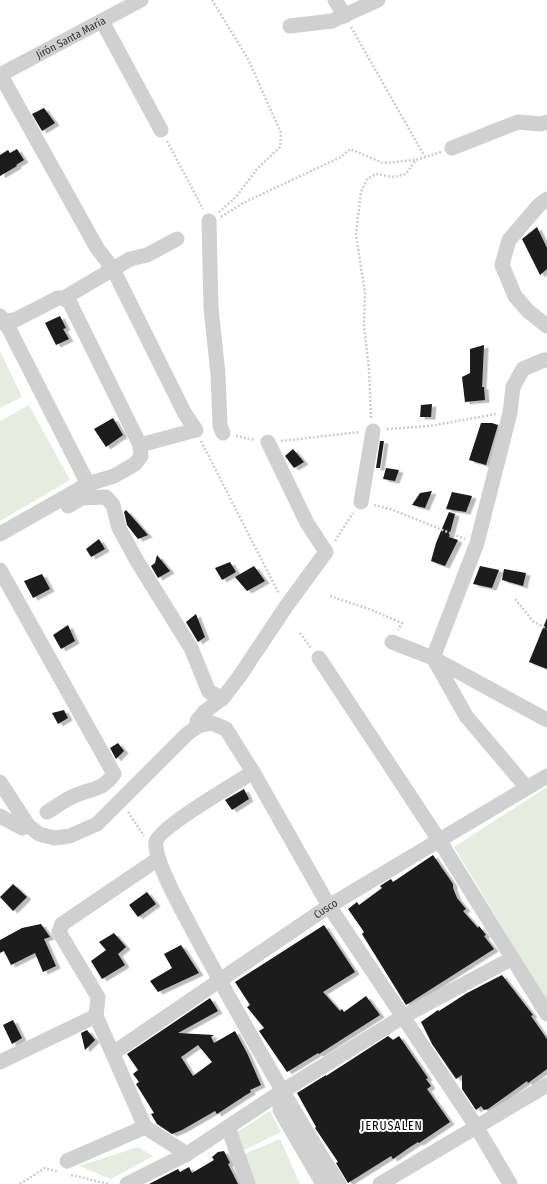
<svg xmlns="http://www.w3.org/2000/svg" width="547" height="1184" viewBox="0 0 547 1184" font-family="'Fira Sans Condensed',sans-serif">
<defs>
<filter id="shadow"><feDropShadow dx="4.5" dy="2.5" stdDeviation="0" flood-color="#0004"/></filter>
</defs>
<rect width="100%" height="100%" fill="#fff"/>
<path fill="#e6ecdf" d="M 0,351 L 22,397 L 0,408 Z
M 29,405 L 70,480 L 0,521 L 0,421 Z
M 547,787 L 547,1001 L 454,847 Z
M 270,1111 L 281,1132 L 244,1150 L 237,1132 Z
M 280,1139 L 300,1184 L 254,1184 L 242,1155 Z
M 138,1147 L 153,1156 L 111,1179 L 79,1166 Z"/>
<path fill="#1a1a1a" fill-rule="evenodd" filter="url(#shadow)" d="M 44,108 L 55,123 L 42,131 L 32,114 Z
M 17,149 L 24,160 L 16,165 L 17,166 L 0,176 L 0,155 L 8,150 L 10,153 Z
M 537,227 L 547,248 L 547,269 L 540,275 L 522,239 Z
M 60,316 L 66,328 L 63,329 L 69,339 L 56,345 L 45,323 Z
M 484,345 L 482,387 L 484,387 L 485,400 L 465,402 L 462,377 L 470,373 L 470,349 Z
M 432,404 L 431,417 L 420,417 L 421,405 Z
M 113,418 L 123,435 L 106,447 L 94,429 Z
M 481,423 L 492,423 L 498,425 L 486,465 L 469,460 Z
M 380,441 L 384,441 L 380,468 L 376,468 Z
M 293,449 L 304,462 L 294,468 L 285,456 Z
M 386,468 L 399,470 L 395,481 L 383,479 Z
M 432,491 L 425,508 L 412,505 L 420,493 Z
M 452,492 L 472,496 L 466,512 L 446,509 Z
M 126,510 L 148,535 L 138,539 L 127,525 L 124,512 Z
M 449,512 L 455,514 L 449,537 L 458,540 L 445,566 L 431,561 L 436,543 Z
M 99,539 L 105,549 L 91,557 L 86,549 Z
M 157,555 L 170,571 L 158,578 L 151,566 L 155,563 Z
M 230,562 L 236,572 L 222,580 L 215,568 Z
M 254,566 L 265,581 L 247,591 L 235,577 Z
M 480,566 L 499,570 L 492,588 L 473,584 Z
M 504,569 L 526,573 L 523,586 L 502,580 Z
M 42,574 L 50,589 L 33,598 L 24,581 Z
M 196,614 L 205,637 L 198,642 L 186,622 Z
M 547,618 L 547,669 L 529,662 Z
M 68,625 L 75,641 L 61,649 L 53,635 Z
M 64,710 L 68,718 L 58,724 L 52,713 Z
M 118,743 L 124,751 L 116,759 L 110,748 Z
M 244,789 L 249,799 L 232,810 L 225,800 Z
M 433,855 L 453,884 L 453,888 L 457,898 L 466,909 L 463,911 L 478,928 L 479,926 L 486,935 L 484,936 L 494,949 L 406,1005 L 362,934 L 364,932 L 348,909 L 357,902 L 359,905 L 382,888 L 380,886 L 386,882 L 391,879 L 393,882 Z
M 13,884 L 27,897 L 13,911 L 0,897 Z
M 147,892 L 156,904 L 138,917 L 129,905 Z
M 41,924 L 50,937 L 44,939 L 56,966 L 43,972 L 35,953 L 11,965 L 4,951 L 0,953 L 0,940 L 22,928 Z
M 324,925 L 355,972 L 323,992 L 340,1011 L 342,1009 L 344,1012 L 366,996 L 380,1015 L 319,1054 L 318,1053 L 287,1072 L 259,1031 L 264,1028 L 247,1007 L 250,1005 L 235,982 Z
M 114,933 L 126,947 L 118,954 L 125,965 L 102,979 L 91,961 L 106,950 L 99,942 Z
M 181,945 L 199,973 L 158,992 L 150,981 L 172,968 L 164,954 Z
M 502,975 L 533,1015 L 531,1016 L 547,1039 L 547,1069 L 528,1083 L 527,1081 L 488,1109 L 484,1110 L 481,1106 L 476,1110 L 462,1089 L 462,1075 L 456,1079 L 432,1044 L 421,1022 L 438,1010 L 439,1011 L 467,993 Z
M 210,998 L 218,1011 L 178,1033 L 214,1035 L 211,1037 L 214,1043 L 235,1031 L 247,1053 L 261,1085 L 250,1090 L 251,1092 L 246,1095 L 217,1114 L 215,1111 L 182,1130 L 172,1134 L 157,1124 L 151,1114 L 154,1113 L 136,1084 L 139,1082 L 133,1074 L 138,1070 L 127,1054 ZM 198,1045 L 212,1062 L 193,1076 L 181,1057 Z
M 13,1020 L 22,1038 L 12,1044 L 3,1025 Z
M 87,1030 L 95,1040 L 85,1050 L 81,1033 Z
M 388,1036 L 393,1040 L 399,1036 L 428,1078 L 426,1079 L 431,1086 L 427,1089 L 450,1122 L 419,1143 L 418,1142 L 410,1147 L 393,1159 L 391,1156 L 348,1183 L 336,1163 L 338,1162 L 315,1128 L 316,1127 L 297,1093 L 326,1075 L 326,1076 Z
M 224,1151 L 230,1163 L 228,1164 L 238,1184 L 149,1184 L 178,1169 L 180,1172 L 189,1167 L 192,1173 L 214,1160 L 212,1157 L 218,1152 Z"/>
<g fill="none" stroke-linecap="round" stroke-linejoin="round">
<path stroke="#cdcdcd" stroke-width="2.5" stroke-dasharray="2 2" stroke-linecap="butt" d="M 212,0 L 248,59 L 281,133 L 280,147 L 257,169 L 236,197 L 218,213
M 351,27 L 425,157
M 167,141 L 203,209
M 221,217 L 243,203 L 341,157 L 350,149 L 383,163 L 415,160
M 371,418 L 369,369 L 364,327 L 365,293 L 356,234 L 361,192 L 367,179 L 376,174 L 393,177 L 406,174 L 416,160 L 441,152
M 387,429 L 430,426 L 496,414
M 236,436 L 255,440
M 201,441 L 279,594
M 281,441 L 360,432
M 374,505 L 393,510 L 465,539
M 335,541 L 353,513
M 330,596 L 369,609 L 402,623 L 398,630
M 515,599 L 533,621 L 547,629
M 300,633 L 311,648
M 128,812 L 144,836
M 71,1175 L 109,1184
M 20,1184 L 45,1168 L 59,1172"/>
<g stroke="#d0d0d0" stroke-width="15">
<path d="M 335,0 L 345,16"/>
<path d="M 102,21 L 161,130"/>
<path d="M 290,26 L 332,21 L 378,0"/>
<path d="M 0,74 L 97,248 L 113,269 L 185,414 L 196,430 L 140,445"/>
<path id="s1" d="M 0,75 L 141,0"/>
<path d="M 452,148 L 518,122 L 541,124 L 547,122"/>
<path d="M 547,199 L 539,205 L 509,240 L 502,265 L 515,296 L 528,311 L 547,326"/>
<path d="M 209,221 L 211,308 L 218,374 L 220,426 L 223,433"/>
<path d="M 0,316 L 5,321 L 88,484"/>
<path d="M 0,323 L 5,321 L 15,320 L 58,298 L 64,298 L 130,259 L 147,255 L 177,239"/>
<path d="M 361,502 L 373,431"/>
<path d="M 68,506 L 82,498 L 106,497 L 113,505 L 119,528 L 137,561 L 191,648 L 209,692 L 223,698"/>
<path d="M 0,534 L 88,484 L 114,476 L 135,464 L 141,456 L 140,445 L 70,303 L 64,298"/>
<path d="M 0,570 L 114,774 C 102,791 91,788 74,796 C 64,800 56,807 47,812"/>
<path d="M 392,642 L 433,658 L 547,720"/>
<path d="M 319,658 L 439,840 L 547,1014"/>
<path d="M 433,658 L 477,543 L 510,413 L 513,387 L 523,369 L 544,360 L 547,360"/>
<path d="M 434,659 L 466,716 L 527,788"/>
<path d="M 198,726 L 197,721 L 204,712 L 223,698 L 239,677 L 285,608 L 326,552 L 307,523 L 268,442"/>
<path d="M 253,772 C 238,782 158,828 156,842 C 153,860 185,915 194,933 C 240,1018 287,1102 339,1184"/>
<path d="M 0,782 L 28,825 L 39,834 L 54,838 L 70,836 L 97,824 L 187,734 L 198,726 L 212,723 L 226,729 L 253,772 L 329,906 L 476,1126 L 510,1184"/>
<path d="M 0,816 L 22,828 L 28,825"/>
<path d="M 158,859 L 62,924 L 59,932 L 98,997 L 96,1016 L 145,1127 L 187,1154"/>
<path id="s2" d="M 113,1053 L 329,906 L 547,776"/>
<path d="M 0,1062 L 96,1016"/>
<path d="M 281,1092 L 280,1110 L 323,1184"/>
<path d="M 228,1127 L 248,1184"/>
<path d="M 67,1161 L 145,1127"/>
<path d="M 127,1184 L 187,1154 L 281,1092 L 404,1016 L 511,959"/>
<path d="M 380,1184 L 547,1085"/>
</g>
</g>
<g text-anchor="middle" dominant-baseline="central" stroke-width="4" stroke-linejoin="round" paint-order="stroke">
<g font-size="11" fill="#333" stroke="#fff">
<text stroke="none"><textPath href="#s1" startOffset="80">Jirón Santa María</textPath></text>
<text stroke="none"><textPath href="#s2" startOffset="257">Cusco</textPath></text>
</g>
<g font-size="12" letter-spacing="1" fill="#000" stroke="#fff">
<text x="392" y="1126">JERUSALEN</text>
</g>
</g>
</svg>
